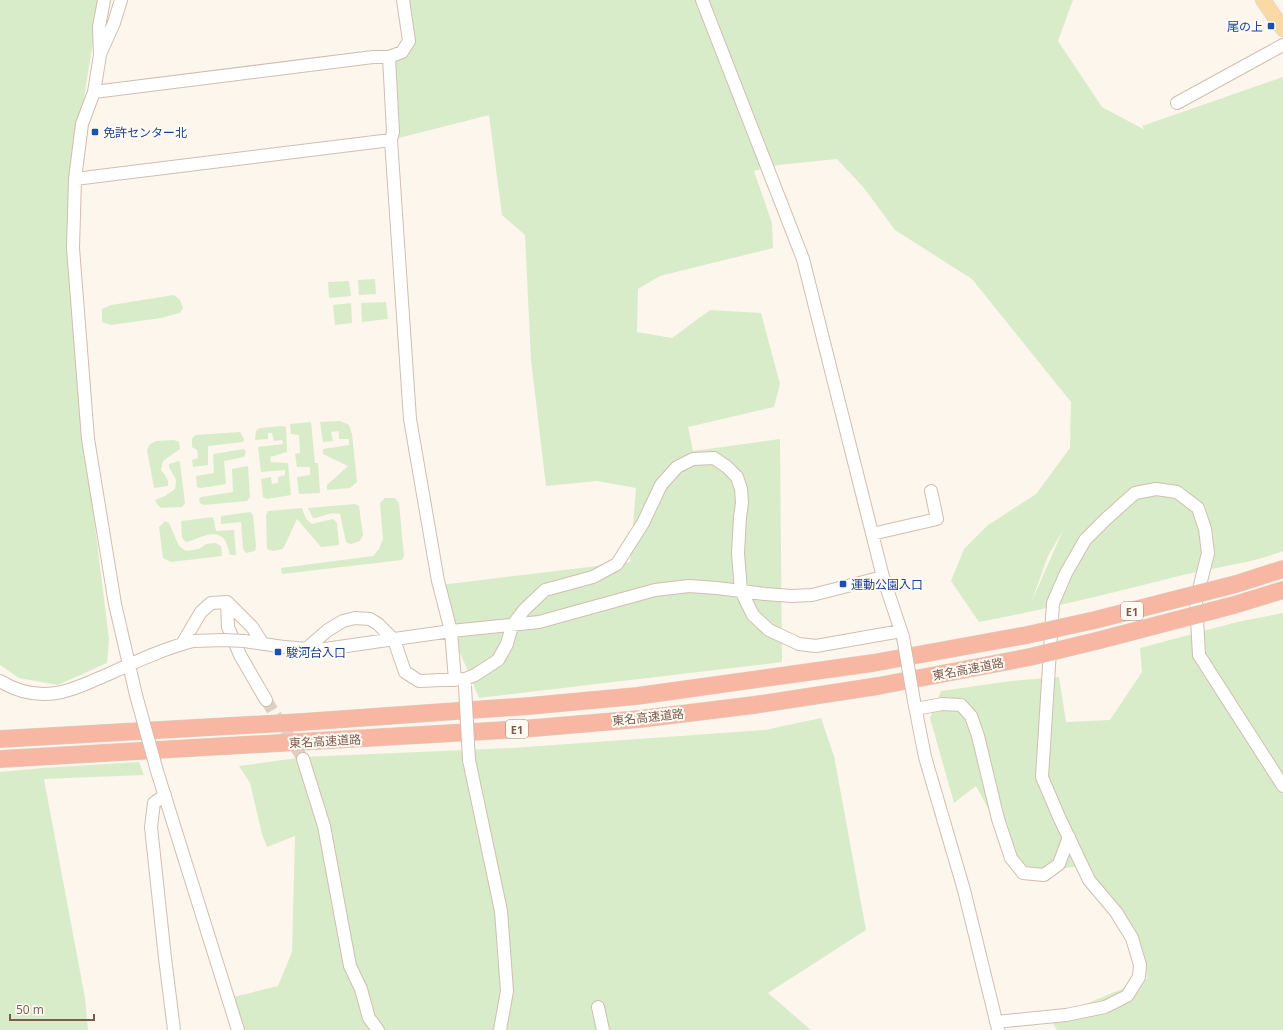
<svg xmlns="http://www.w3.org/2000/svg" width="1283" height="1030" viewBox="0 0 1283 1030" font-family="'Open Sans','Noto Sans JP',sans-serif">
<rect width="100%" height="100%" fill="#fdf6ec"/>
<path fill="#d8ecc9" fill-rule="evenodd" d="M 0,0 L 100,0 L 85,91 L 73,228 L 88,470 L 109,639 L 107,663 L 58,685 L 19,678 L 0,665 Z
M 403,0 L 1073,0 L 1058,41 L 1102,107 L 1145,130 L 1142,126 L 1283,77 L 1283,551 C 1252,563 1216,567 1183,575 C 1115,592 1048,609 979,622 L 951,581 L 964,549 L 988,525 L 1036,494 L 1070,448 L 1071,402 L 972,279 L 895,230 L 864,188 L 837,159 L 778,165 L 754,171 L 772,223 L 773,248 L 660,276 L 638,289 L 637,332 L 672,338 L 710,310 L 761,313 L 780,384 L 774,407 L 688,427 L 693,451 L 780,439 L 782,662 L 479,698 L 451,631 L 441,585 L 630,562 L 636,488 L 597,481 L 546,486 L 531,360 L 525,235 L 502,215 L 489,115 L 391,140 L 389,72 L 409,41 ZM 1063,530 L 1031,603 L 1048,556 Z
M 375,279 L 376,294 L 359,295 L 358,280 Z
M 349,281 L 351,296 L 329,298 L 328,282 Z
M 174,295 L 180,300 L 183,308 L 180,313 L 161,318 L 111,325 L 102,322 L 102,309 L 111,305 Z
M 386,302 L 388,319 L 362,322 L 361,303 Z
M 351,303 L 352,323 L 335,325 L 333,305 Z
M 340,421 L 349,425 L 352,434 L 357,482 L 350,488 L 327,490 L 327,485 L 348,466 L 323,454 L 323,449 L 349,445 L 349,439 L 339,439 L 339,431 L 331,432 L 333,441 L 323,442 L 320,422 Z
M 311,422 L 315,463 L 318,463 L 320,493 L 299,494 L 297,477 L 310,475 L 310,467 L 297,467 L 295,454 L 300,453 L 299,435 L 291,434 L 290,424 Z
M 282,426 L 286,427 L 287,452 L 270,457 L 271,462 L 288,463 L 291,495 L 267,499 L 263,497 L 261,479 L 271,477 L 272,484 L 278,483 L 278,477 L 285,475 L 285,470 L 261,472 L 258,447 L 283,444 L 282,440 L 274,441 L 272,433 L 268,433 L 268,439 L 255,440 L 256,431 L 260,428 Z
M 240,432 L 244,439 L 243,442 L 208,446 L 208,465 L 193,467 L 192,460 L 198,458 L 197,450 L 192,447 L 192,439 L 195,435 Z
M 174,440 L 179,442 L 180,449 L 163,461 L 161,470 C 165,475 169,479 168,486 L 154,488 L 147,450 L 150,444 L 156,441 Z
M 244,449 L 246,452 L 244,457 L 224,461 L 226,484 L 201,488 L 197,487 L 196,476 L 214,473 L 213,454 Z
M 179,461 L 180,463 L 185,503 L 182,507 L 161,508 L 157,504 L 155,500 L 165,496 L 175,489 L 176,480 L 169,467 L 169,464 Z
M 248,466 L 250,497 L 247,501 L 204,505 L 200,503 L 199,499 L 201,497 L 233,492 L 232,469 Z
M 385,498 L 395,498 L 399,503 L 404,556 L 402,560 L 282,574 L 281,568 L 373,556 L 379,549 L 383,539 L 380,503 Z
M 355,504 L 359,506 L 363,535 L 360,541 L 351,544 L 346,542 L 340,514 C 328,511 325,517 313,518 L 308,508 Z
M 302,508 L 306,519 L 312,524 L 333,519 L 337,523 L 339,545 L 321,547 L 297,519 L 283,549 L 273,551 L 267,549 L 266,515 L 268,511 Z
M 250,512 L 253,515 L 256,546 L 255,551 L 246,553 L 243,549 L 241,522 L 221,524 L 221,516 Z
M 213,517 L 216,531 L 234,530 L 236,555 L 230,555 C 229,551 227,544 225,540 C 214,527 198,540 186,542 L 182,538 L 181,523 L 182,521 Z
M 165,521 L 169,523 L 179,546 L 186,551 L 199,549 L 206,544 L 216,543 L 221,546 L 222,556 L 171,562 L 163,558 L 159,527 Z
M 1283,613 L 1283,1030 L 1057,1030 L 1050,1019 L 1148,978 L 1116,912 L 1082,866 L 1023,873 L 976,786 L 954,803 L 930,718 L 941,691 L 1011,681 L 1059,677 L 1066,722 L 1110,720 L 1142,672 L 1140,648 L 1237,622 Z
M 821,718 L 834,756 L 866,930 L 768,993 L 811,1030 L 241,1030 L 233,997 L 278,986 L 292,952 L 295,836 L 267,847 L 262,834 L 250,783 L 239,766 L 304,757 L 512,748 L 765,730 Z
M 139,762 L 144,775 L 44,779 L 85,998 L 88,1030 L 0,1030 L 0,772 L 43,768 Z"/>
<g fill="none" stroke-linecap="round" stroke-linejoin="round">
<path stroke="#dcd0c4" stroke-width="12" stroke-dasharray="12 6" stroke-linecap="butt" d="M 266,700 L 303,759"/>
<defs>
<path id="minor" d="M 104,0 L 99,27 L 100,55 L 94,92 L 82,124 L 75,179 L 73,248 L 88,439 L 115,604 L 136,695
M 403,0 L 409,41 L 402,52 L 389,57 L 393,132 L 391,140 L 410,419 L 438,581 L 451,631 L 455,680
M 702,0 L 803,259 L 883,577 L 903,637
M 101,52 L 114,23 L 121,0
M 94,92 L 373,57 L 389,57
M 1177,103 L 1283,45
M 75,179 L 391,140
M 872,534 L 937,519 L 931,491
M 227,602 L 228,627 L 240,655 L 266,700
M 244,641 C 271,645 297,650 325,649 L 451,631 L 539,622 L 655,590 L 689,586 L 717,588 L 765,594 L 792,596 L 812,595 L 883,577
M 182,644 L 201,612 L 211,603 L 227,602 L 252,627 L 263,644
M 306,649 L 328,630 L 343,621 L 355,618 L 370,619 L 378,624 L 394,640 L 405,672 L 419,681 L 465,679 L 475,675 L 498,660 L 507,644 L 512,626 L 524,610 L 545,590 L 593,577 L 617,564 L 643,523 L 661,485 L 677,467 L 693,459 L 714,458 L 727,467 L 737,477 L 741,489 L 742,503 L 740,517 L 738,553 L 741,591 L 753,615 L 769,630 L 799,644 L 816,646 L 901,631
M 0,681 C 16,691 36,696 56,693 C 72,691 87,683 102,677 C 131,664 162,649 193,641
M 914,701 L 925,757 L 964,890 L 998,1029
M 916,709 L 942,704 L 961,705 L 971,716 L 978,736 L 998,819 L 1011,858 L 1023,873 L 1044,875 L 1059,864 L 1069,837
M 303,759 L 324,826 L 350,966 L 361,989 L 369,1018 L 378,1030
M 469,760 L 501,911 L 507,991 L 500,1030
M 157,771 L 238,1030
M 165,795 L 154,803 L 151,827 L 165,958 L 174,1030
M 598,1007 L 603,1030
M 996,1022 L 1066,1015 L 1105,1007 L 1127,996 L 1139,977 L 1140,965 L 1132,938 L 1116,912 L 1089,880 L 1059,817 L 1042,777 L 1053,603 L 1066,573 L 1085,540 L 1107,518 L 1135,493 L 1156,489 L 1177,492 L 1198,508 L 1205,529 L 1208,553 L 1196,601 L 1199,655 L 1283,786"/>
<path id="major" d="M 1263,0 L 1283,29"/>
<path id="highway" d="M 1236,584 L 1283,569
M 1234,605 L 1283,590
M 0,739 L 302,722 L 529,706 L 637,696 L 873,663 L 1027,635
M 0,759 L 522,729 L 640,719 L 754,705 L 878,686 L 1030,657"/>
</defs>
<use href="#minor" stroke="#d1beb0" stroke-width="14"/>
<use href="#major" stroke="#dad1cd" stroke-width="16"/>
<use href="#highway" stroke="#dad1cd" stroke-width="18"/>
<use href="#minor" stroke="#fff" stroke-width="12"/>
<use href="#major" stroke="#fbd9a5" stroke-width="15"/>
<use href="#highway" stroke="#f7b7a3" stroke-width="17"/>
<defs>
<path id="minor-bridge" d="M 903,637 L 914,701
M 193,641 L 224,640 L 244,641
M 465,686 L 469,760
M 136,695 L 157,771"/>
<path id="highway-bridge" d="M 1027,635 L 1095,620 L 1236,584
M 1030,657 L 1100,640 L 1234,605"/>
</defs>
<use href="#minor-bridge" stroke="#d1beb0" stroke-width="14" stroke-linecap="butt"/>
<use href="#highway-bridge" stroke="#dad1cd" stroke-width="18" stroke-linecap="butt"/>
<use href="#minor-bridge" stroke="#fff" stroke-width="12"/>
<use href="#highway-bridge" stroke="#f7b7a3" stroke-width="17"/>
</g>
<g fill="#1a4fb4" stroke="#fffaf3" stroke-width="1.5">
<rect x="1267" y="22" width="8" height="8" rx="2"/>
<rect x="91" y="128" width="8" height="8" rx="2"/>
<rect x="839" y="580" width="8" height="8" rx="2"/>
<rect x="274" y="648" width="8" height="8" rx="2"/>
</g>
<g text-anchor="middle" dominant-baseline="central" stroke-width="4" stroke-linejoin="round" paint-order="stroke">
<g fill="#fffaf3" stroke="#a28b7f" stroke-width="1">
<rect x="1121" y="602" width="22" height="18" rx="3"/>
<rect x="506" y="720" width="22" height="18" rx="3"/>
</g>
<g font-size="11" font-weight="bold" fill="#7a5c4d">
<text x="1132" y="611">E1</text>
<text x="517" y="729">E1</text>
</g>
<g font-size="12" fill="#164399" stroke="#fffaf3" text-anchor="start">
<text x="1263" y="26" text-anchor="end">尾の上</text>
<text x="103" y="132">免許センター北</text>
<text x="851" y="584">運動公園入口</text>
<text x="286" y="652">駿河台入口</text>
</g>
<g font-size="12" fill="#7a5c4d" stroke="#fffaf3">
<text transform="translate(968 669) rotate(-11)">東名高速道路</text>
<text transform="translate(648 717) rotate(-6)">東名高速道路</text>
<text transform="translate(325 741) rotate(-3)">東名高速道路</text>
</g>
</g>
<path d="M10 1014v6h84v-6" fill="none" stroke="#7a5c4d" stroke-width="2"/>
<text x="16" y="1014" font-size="12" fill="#7a5c4d" stroke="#fffaf3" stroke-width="3" paint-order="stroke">50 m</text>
</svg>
